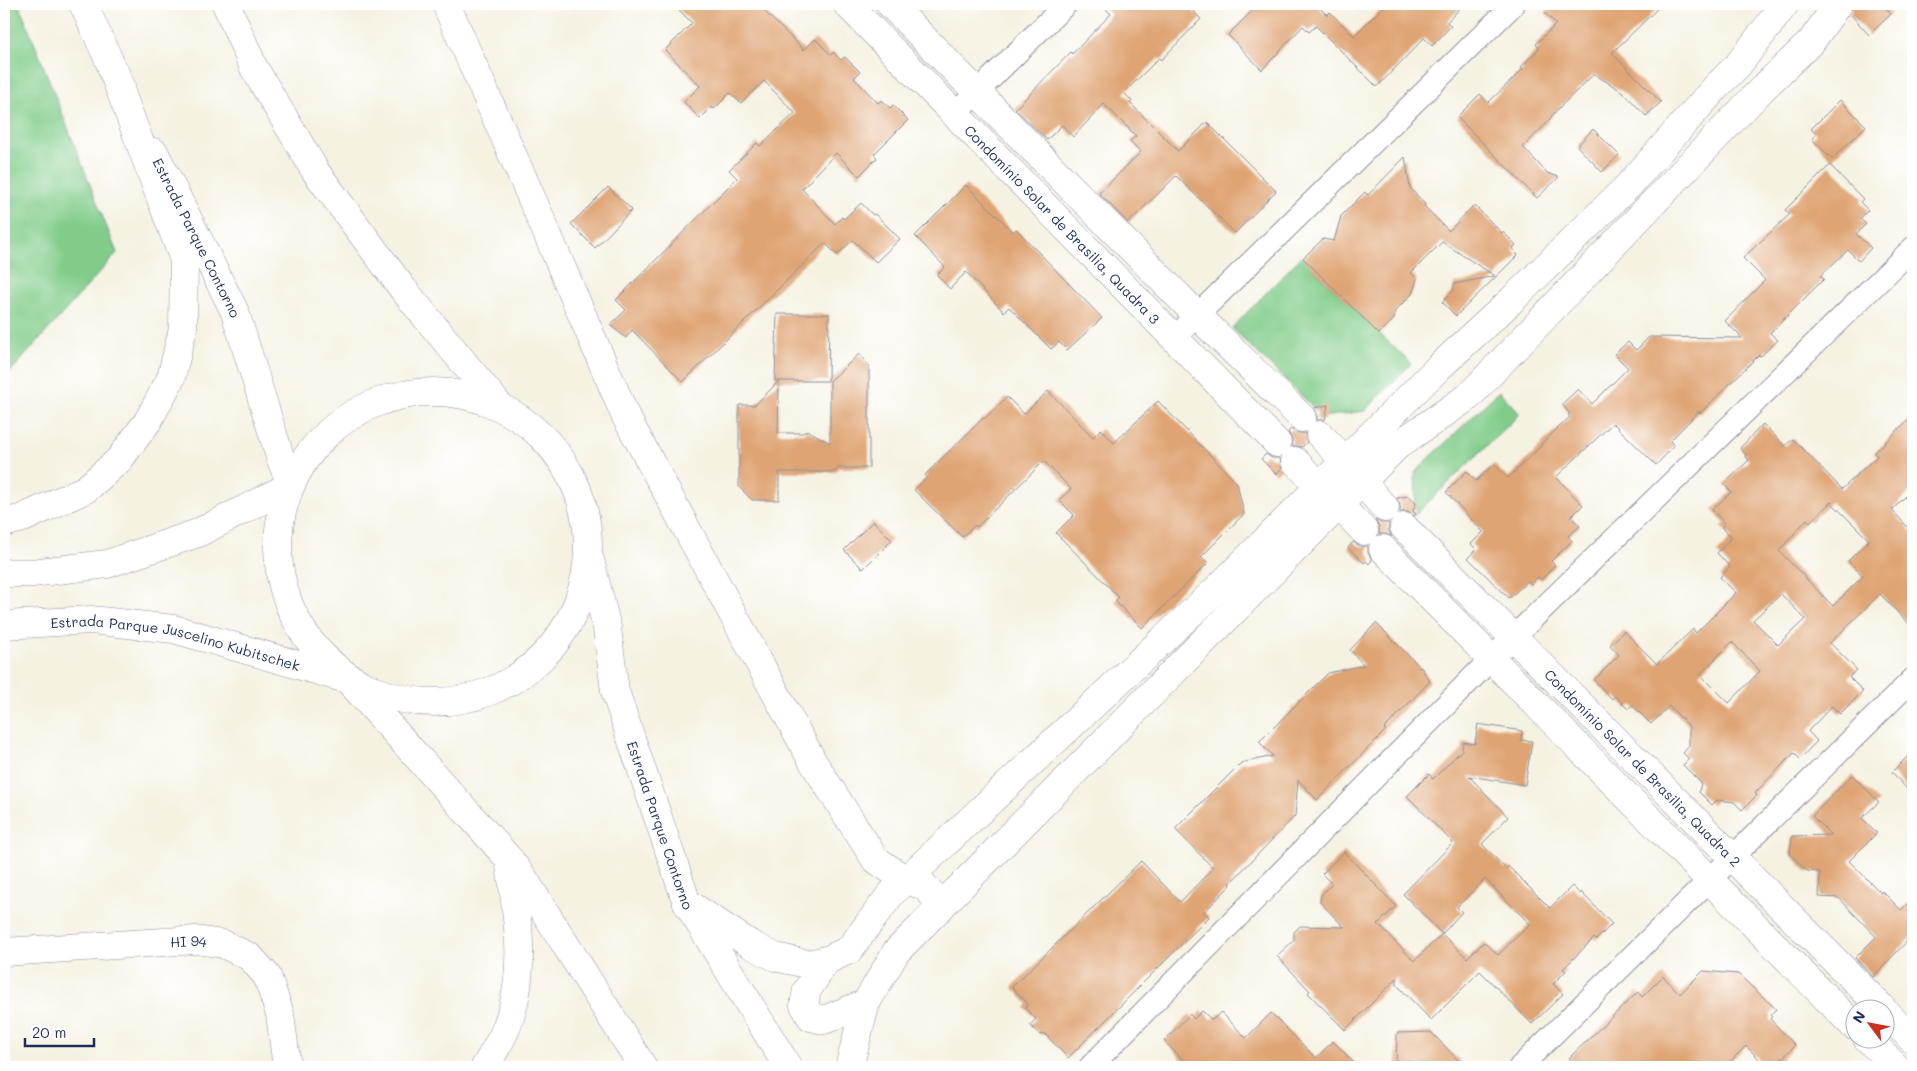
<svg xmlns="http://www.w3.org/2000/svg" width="1917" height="1071" viewBox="0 0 1917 1071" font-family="Mali,sans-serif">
<rect width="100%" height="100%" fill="#fff"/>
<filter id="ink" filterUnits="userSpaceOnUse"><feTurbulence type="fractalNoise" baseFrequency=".02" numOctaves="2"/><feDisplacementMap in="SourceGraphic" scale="10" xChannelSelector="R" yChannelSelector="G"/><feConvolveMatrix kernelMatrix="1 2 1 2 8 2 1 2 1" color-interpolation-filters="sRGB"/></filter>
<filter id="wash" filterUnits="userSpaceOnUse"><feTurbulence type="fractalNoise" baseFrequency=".0096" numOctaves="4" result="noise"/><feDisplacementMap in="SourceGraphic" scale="20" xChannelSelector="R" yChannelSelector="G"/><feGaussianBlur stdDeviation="1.12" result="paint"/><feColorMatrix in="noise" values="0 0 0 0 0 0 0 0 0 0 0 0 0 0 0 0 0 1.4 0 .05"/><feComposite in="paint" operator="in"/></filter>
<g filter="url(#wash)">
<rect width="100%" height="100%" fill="#f6f2e2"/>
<path fill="#81cc89" stroke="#4e7e74" d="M 4,4 L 19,4 L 117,253 L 4,379 Z
M 1301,257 L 1411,364 L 1365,411 L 1323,417 L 1232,328 Z
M 1499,391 L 1520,414 L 1416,514 L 1415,472 Z"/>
<g id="blocks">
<path fill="#dfa473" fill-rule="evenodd" d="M 673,4 L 757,4 L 804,50 L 815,39 L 831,55 L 833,52 L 841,60 L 845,57 L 860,72 L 854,78 L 878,103 L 882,100 L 890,108 L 893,105 L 908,120 L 874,154 L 877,158 L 859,176 L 836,153 L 802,189 L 835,224 L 842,217 L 844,219 L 861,203 L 873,215 L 875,214 L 900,239 L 876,262 L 853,240 L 837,255 L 825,243 L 683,382 L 632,330 L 626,338 L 610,325 L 626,310 L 616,300 L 737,178 L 729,170 L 757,143 L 760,146 L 795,113 L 764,81 L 741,103 L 730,93 L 714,109 L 712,107 L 700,119 L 684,102 L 700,86 L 665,50 L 692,23 Z
M 1101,4 L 1186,4 L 1201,19 L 1161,60 L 1159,58 L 1124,93 L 1132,101 L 1130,103 L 1178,151 L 1207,122 L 1276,191 L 1235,233 L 1176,176 L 1128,223 L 1099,193 L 1141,152 L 1130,141 L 1136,136 L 1104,104 L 1073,137 L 1062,125 L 1047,140 L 1015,109 L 1071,52 L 1072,54 L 1111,14 Z
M 1259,4 L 1316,4 L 1327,15 L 1330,12 L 1354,36 L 1386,4 L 1464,4 L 1447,22 L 1451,26 L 1432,46 L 1424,38 L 1377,87 L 1316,26 L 1309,32 L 1303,26 L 1262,70 L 1228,35 Z
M 1554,4 L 1662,4 L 1612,53 L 1661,102 L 1646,116 L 1623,92 L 1594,74 L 1554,113 L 1547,123 L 1523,147 L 1547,173 L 1559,177 L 1537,198 L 1457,117 L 1480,94 L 1488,103 L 1523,69 L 1521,67 L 1539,48 L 1536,44 L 1556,24 L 1545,13 Z
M 1853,4 L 1882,4 L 1891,14 L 1869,35 L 1850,14 Z
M 1840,100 L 1866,126 L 1832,159 L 1812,139 L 1816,134 L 1811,129 Z
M 1593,129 L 1619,155 L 1602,172 L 1577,146 Z
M 1405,157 L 1410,188 L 1425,204 L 1424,206 L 1449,231 L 1474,205 L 1502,233 L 1503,232 L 1516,245 L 1512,249 L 1518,255 L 1456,316 L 1442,302 L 1453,291 L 1454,284 L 1495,276 L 1442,242 L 1411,273 L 1417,279 L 1412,294 L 1395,311 L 1394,319 L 1379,334 L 1303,258 L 1323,239 L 1334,241 L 1341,216 L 1365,192 L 1368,195 Z
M 1830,165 L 1863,199 L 1860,202 L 1868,210 L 1860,219 L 1866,224 L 1856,234 L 1871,248 L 1859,261 L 1848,250 L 1820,276 L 1824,279 L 1770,333 L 1778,340 L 1761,356 L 1759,355 L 1700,413 L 1699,411 L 1670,441 L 1674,446 L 1656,465 L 1613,423 L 1556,477 L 1583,505 L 1571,517 L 1580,526 L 1568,536 L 1572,541 L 1551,561 L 1555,565 L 1541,580 L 1538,577 L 1531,584 L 1528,581 L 1509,598 L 1468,558 L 1476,549 L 1471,544 L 1483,532 L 1446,492 L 1467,471 L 1476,481 L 1494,464 L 1508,478 L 1542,445 L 1541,444 L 1570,417 L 1568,415 L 1570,414 L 1562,404 L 1578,389 L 1592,404 L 1628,368 L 1614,354 L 1628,342 L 1636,350 L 1649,337 L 1742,338 L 1725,321 L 1765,280 L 1743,258 L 1790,214 L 1785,210 Z
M 966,185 L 1013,232 L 1016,229 L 1102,318 L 1067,350 L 1059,342 L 1051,349 L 1009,307 L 1004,312 L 966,272 L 950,289 L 937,275 L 945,267 L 915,236 Z
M 608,187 L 632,210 L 595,248 L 571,224 Z
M 777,314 L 829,314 L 828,381 L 779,381 L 778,433 L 803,433 L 807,430 L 830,443 L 830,381 L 859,354 L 869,366 L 869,468 L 838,468 L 835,472 L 779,472 L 779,500 L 752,500 L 739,487 L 739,405 L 755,405 L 779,381 L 775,381 Z
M 1048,391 L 1093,437 L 1101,429 L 1114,443 L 1158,401 L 1237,483 L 1244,514 L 1201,557 L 1208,563 L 1142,628 L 1115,601 L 1119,597 L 1056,533 L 1074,515 L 1059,500 L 1071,489 L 1044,461 L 977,527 L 975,525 L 962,537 L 914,490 L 927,477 L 925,475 L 983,418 L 984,419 L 1007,397 L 1024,414 Z
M 1328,405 L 1325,420 L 1317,420 L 1317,413 L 1314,408 Z
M 1913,415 L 1913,489 L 1892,510 L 1913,533 L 1913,628 L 1880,594 L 1830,643 L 1857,670 L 1849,677 L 1863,691 L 1840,714 L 1832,706 L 1808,731 L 1817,741 L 1800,759 L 1794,753 L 1755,793 L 1757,795 L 1742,810 L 1734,802 L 1717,800 L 1712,805 L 1699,792 L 1701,783 L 1683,765 L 1689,759 L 1683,753 L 1689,746 L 1689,726 L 1669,706 L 1651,724 L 1632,705 L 1628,709 L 1615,696 L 1612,699 L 1594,680 L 1619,655 L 1610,645 L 1624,631 L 1657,664 L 1693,629 L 1696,633 L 1736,593 L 1720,577 L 1730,567 L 1717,553 L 1732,537 L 1721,527 L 1725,524 L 1712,510 L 1731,492 L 1724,484 L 1749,460 L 1745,456 L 1746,455 L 1740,448 L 1763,424 L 1785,446 L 1793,439 L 1842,489 L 1877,456 L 1874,453 ZM 1831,502 L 1869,540 L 1848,561 L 1863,576 L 1833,606 L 1779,551 L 1807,519 L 1810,522 ZM 1781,594 L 1805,619 L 1778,645 L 1753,620 ZM 1732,642 L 1760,671 L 1729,703 L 1700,674 Z
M 1291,429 L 1298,433 L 1305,433 L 1307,442 L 1302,447 L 1292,446 L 1292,439 L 1288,432 Z
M 1266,454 L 1272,458 L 1280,458 L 1282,468 L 1276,474 L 1261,459 Z
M 1408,496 L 1416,503 L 1413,511 L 1416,514 L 1414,516 L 1408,512 L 1400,512 L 1400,505 L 1397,498 Z
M 1375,520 L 1381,523 L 1389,523 L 1389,531 L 1392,537 L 1387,534 L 1379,534 L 1379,527 Z
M 873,521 L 892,540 L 863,569 L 844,550 Z
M 1353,542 L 1360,546 L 1368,546 L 1368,553 L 1372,560 L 1369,564 L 1366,561 L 1364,563 L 1348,548 Z
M 1376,623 L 1422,669 L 1430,681 L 1384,729 L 1386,730 L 1317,800 L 1298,780 L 1295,816 L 1230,883 L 1231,885 L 1204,912 L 1209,917 L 1068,1058 L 1045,1034 L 1041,1035 L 1030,1025 L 1036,1019 L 1025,1008 L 1028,1004 L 1012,987 L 1141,861 L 1180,902 L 1213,868 L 1175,829 L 1241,763 L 1273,756 L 1259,742 L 1328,673 L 1364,665 L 1350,650 Z
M 1478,724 L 1522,731 L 1521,740 L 1532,741 L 1525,785 L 1469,776 L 1508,817 L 1482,844 L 1506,869 L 1508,866 L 1550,908 L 1572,886 L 1580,894 L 1581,892 L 1612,924 L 1596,940 L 1594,938 L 1563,969 L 1566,971 L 1553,984 L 1563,994 L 1532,1024 L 1480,971 L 1431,1020 L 1397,985 L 1397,978 L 1345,1030 L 1308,993 L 1310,991 L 1277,956 L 1294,940 L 1294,932 L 1300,926 L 1344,927 L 1320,902 L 1321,895 L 1332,884 L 1322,874 L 1344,852 L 1396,906 L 1378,924 L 1414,961 L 1442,934 L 1403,894 L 1453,843 L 1407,796 L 1429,774 L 1433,779 L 1462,750 L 1463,742 L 1475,744 ZM 1485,879 L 1530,924 L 1498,955 L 1484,942 L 1467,958 L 1442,934 L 1462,912 L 1457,907 Z
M 1913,751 L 1913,796 L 1892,772 Z
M 1852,775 L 1879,802 L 1862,818 L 1877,833 L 1849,861 L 1881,893 L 1882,891 L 1901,910 L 1913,898 L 1913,935 L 1873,977 L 1855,958 L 1876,937 L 1839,898 L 1819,897 L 1820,872 L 1807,871 L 1790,854 L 1792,836 L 1831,835 L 1812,816 Z
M 1703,971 L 1738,974 L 1776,1009 L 1770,1015 L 1772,1017 L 1770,1019 L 1795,1045 L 1774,1067 L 1769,1062 L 1765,1065 L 1746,1046 L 1725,1067 L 1579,1067 L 1569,1058 L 1638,992 L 1642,997 L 1663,976 L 1680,994 Z
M 1202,1011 L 1212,1020 L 1221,1012 L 1246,1038 L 1271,1013 L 1316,1058 L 1333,1041 L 1358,1067 L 1190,1067 L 1164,1041 L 1190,1014 L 1194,1019 Z
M 1431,1032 L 1465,1067 L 1396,1067 L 1397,1033 Z"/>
</g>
</g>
<g filter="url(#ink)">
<use href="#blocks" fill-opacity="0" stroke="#8890a0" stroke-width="1"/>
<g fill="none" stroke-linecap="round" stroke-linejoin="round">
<defs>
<path id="minor" d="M 955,114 L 1066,4
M 1174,338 L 1514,4
M 1090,1067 L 1491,659 L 1913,248
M 1520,1067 L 1913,679"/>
<g id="tertiary">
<path d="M 446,4 L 543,224 L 625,415 L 813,762 L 875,859 L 907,881 L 923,885 L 933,895 L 940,908"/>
<path id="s1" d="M 847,4 L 1277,443"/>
<path d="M 890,4 L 1197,315 L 1302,418"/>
<path d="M 1320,435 L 1344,460"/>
<path d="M 1295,461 L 1319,486"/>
<path d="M 1362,482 L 1385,508"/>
<path d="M 1340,506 L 1364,531"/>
<path id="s2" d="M 1404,527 L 1882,1008"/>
<path d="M 1383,549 L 1854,1026"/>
<path d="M 687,903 L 750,944 L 775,957 L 807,964 L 827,960 L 849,950 L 891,894 L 1217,589 L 1438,368 L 1512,300 L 1630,184 L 1716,87 L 1738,65 L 1785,4"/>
<path id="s3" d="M 4,952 L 196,940 L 223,944 L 250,957 L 267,976 L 280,1014 L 287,1067"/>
<path d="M 827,960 L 807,990 L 804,1005 L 811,1017 L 824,1020 L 866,1003"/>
<path d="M 1884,1011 L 1913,1040"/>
<path d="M 1867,1038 L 1896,1067"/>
<path d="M 485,1067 C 493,1053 503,1038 508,1023 C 528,969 517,914 509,859"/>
<path d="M 849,1067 L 866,1003 L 896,952 L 1398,445 L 1468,397 L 1762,89 L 1811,42 L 1838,4"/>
</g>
<g id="primary">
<path d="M 83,4 L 121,86"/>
<path d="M 226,4 L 254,68 L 316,172 L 403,289 L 497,403"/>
<path id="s4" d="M 154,152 L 235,312 L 281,460 L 290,482"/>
</g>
<g id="trunk">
<circle cx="433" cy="547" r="155"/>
<path d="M 4,523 L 23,518 L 86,489 L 119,460 L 148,421 L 171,378 L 183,329 L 184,260 L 111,66"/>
<path id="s5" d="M 590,560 L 607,628 L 615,691 L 687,903 L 788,1067"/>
<path d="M 4,573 L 32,573 L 107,564 L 198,533 L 288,487"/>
<path id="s6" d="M 4,625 L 91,620 L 174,629 L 343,678"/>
<path d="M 351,683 L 509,859 L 524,879 L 643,1067"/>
</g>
</defs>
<use href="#minor" stroke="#8890a0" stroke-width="24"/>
<use href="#tertiary" stroke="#8890a0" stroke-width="29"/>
<use href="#primary" stroke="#8890a0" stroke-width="29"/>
<use href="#trunk" stroke="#8890a0" stroke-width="29"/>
<use href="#minor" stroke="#fff" stroke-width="22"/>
<use href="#tertiary" stroke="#fff" stroke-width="28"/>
<use href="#primary" stroke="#fff" stroke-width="28"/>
<use href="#trunk" stroke="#fff" stroke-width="28"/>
</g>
</g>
<g text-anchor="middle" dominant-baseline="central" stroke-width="4" stroke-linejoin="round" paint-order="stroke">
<g font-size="14" fill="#1b2f5e" stroke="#fff">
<text stroke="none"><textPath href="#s1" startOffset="308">Condomínio Solar de Brasilia, Quadra 3</textPath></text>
<text stroke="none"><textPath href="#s4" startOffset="96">Estrada Parque Contorno</textPath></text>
<text stroke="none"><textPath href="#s6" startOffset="174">Estrada Parque Juscelino Kubitschek</textPath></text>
<text stroke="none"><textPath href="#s2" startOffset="339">Condomínio Solar de Brasilia, Quadra 2</textPath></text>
<text stroke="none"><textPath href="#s5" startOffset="275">Estrada Parque Contorno</textPath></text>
<text stroke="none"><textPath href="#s3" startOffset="185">HI 94</textPath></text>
</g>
</g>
<rect width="1917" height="1071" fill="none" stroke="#fff" stroke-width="20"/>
<g transform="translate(1870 1024) rotate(302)"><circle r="24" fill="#ffffff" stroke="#a4acbf"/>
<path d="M0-4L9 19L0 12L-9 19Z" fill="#c8321e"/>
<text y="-8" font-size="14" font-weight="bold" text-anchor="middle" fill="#1b2f5e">N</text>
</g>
<path d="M25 1038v8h69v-8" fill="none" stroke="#1b2f5e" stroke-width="2.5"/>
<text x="32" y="1038" font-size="15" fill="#1b2f5e" stroke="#ffffff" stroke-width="4" paint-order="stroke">20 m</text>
</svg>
